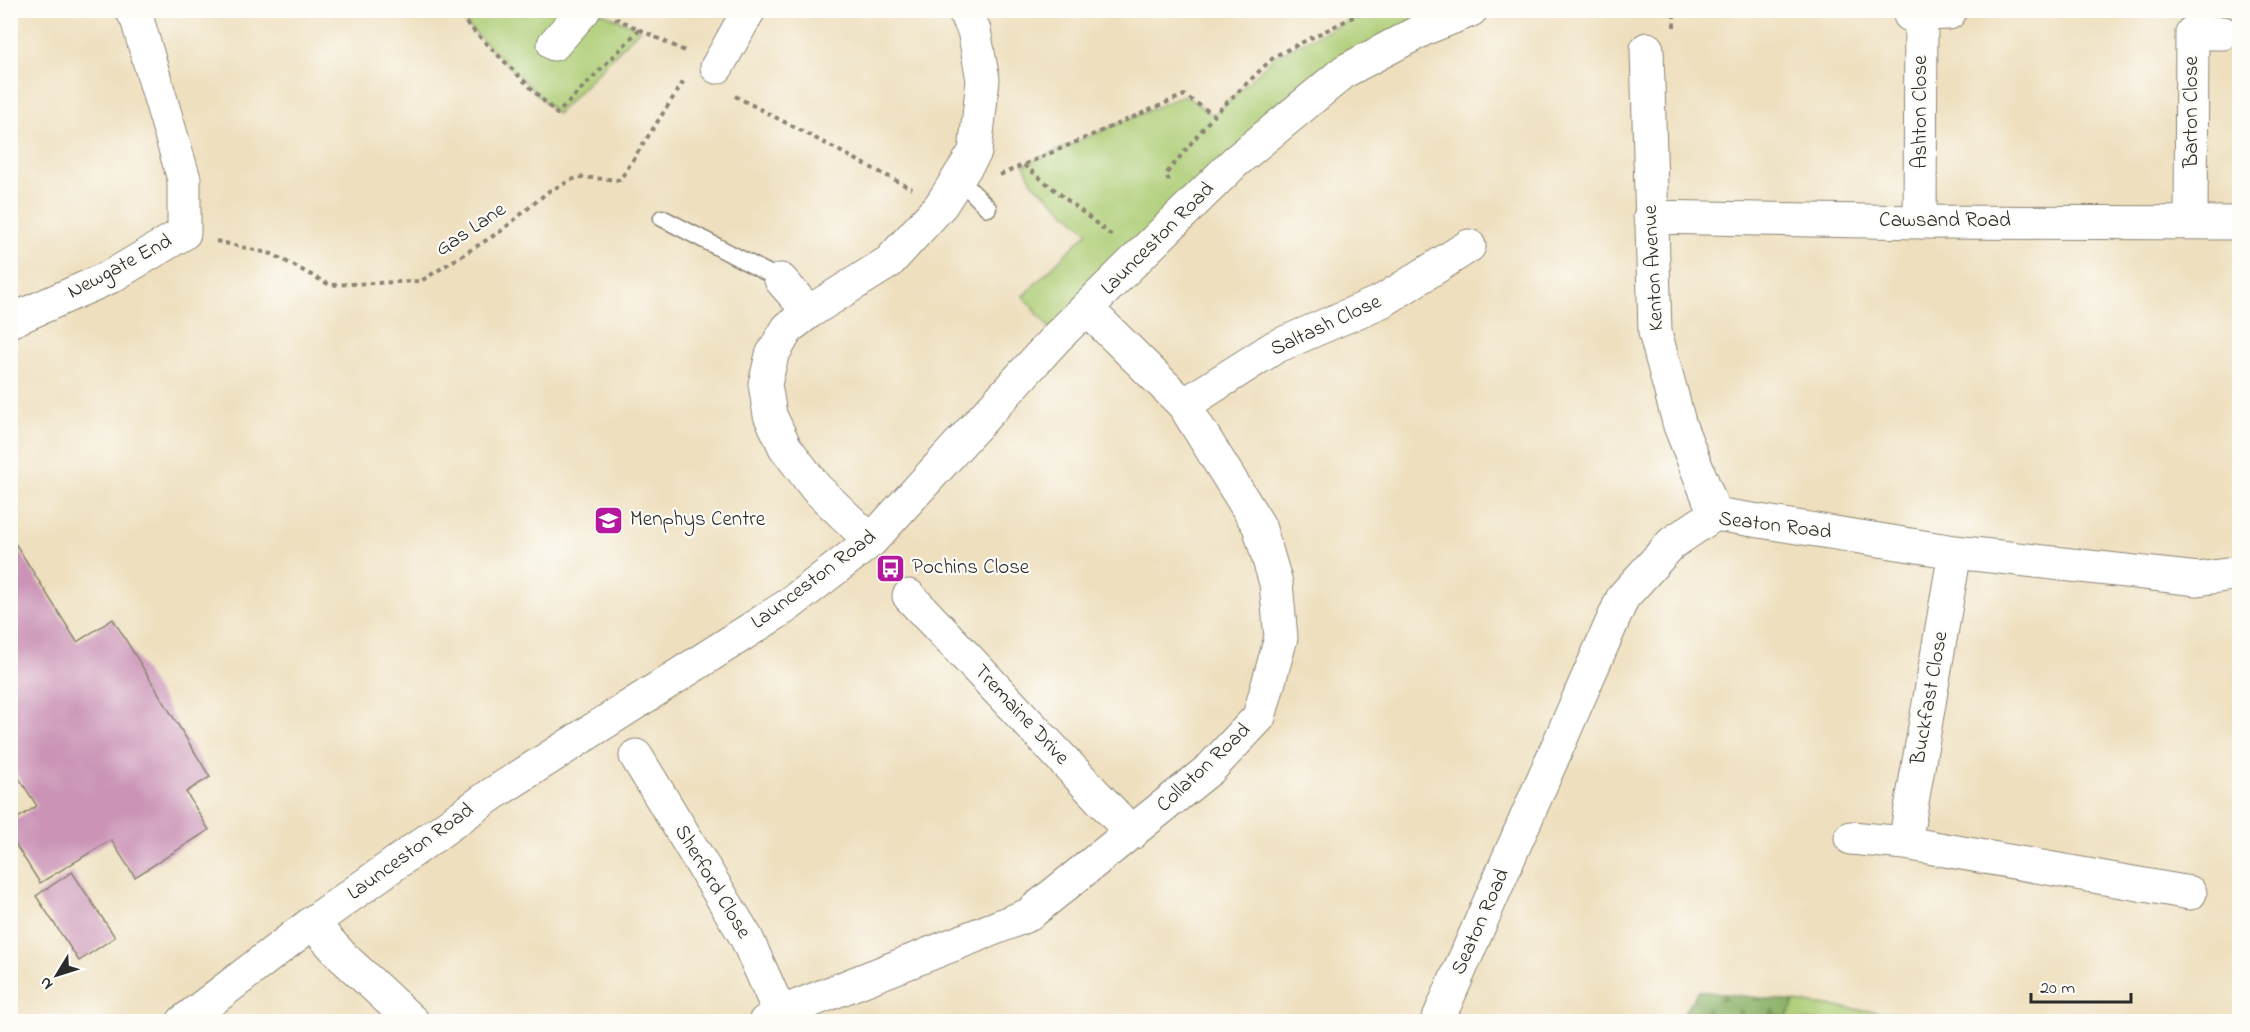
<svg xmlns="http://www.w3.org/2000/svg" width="2250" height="1032" viewBox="0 0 2250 1032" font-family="'Indie Flower',sans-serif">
<defs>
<pattern id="forest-firs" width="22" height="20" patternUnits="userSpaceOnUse" patternTransform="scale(1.5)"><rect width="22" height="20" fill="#89b065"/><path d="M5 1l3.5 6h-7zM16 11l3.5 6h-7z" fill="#708f53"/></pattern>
</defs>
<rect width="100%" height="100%" fill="#fdfcf7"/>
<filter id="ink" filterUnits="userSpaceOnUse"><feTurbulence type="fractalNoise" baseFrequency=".0167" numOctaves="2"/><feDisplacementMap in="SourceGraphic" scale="12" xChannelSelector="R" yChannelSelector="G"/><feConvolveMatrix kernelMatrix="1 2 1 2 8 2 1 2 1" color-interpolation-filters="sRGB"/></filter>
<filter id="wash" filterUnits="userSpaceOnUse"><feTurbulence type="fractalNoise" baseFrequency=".008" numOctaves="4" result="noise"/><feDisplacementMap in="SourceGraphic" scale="24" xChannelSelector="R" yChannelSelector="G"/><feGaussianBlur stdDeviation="1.35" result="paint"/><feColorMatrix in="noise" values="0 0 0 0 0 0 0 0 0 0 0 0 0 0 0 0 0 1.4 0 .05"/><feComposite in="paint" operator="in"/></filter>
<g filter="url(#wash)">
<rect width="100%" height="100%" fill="#eedfbe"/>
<path fill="#accc73" stroke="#6c7c4f" stroke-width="1.5" d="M 453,11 L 598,11 L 640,29 L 557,114 Z
M 1367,11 L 1417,11 L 1426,28 L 1345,71 L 1057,337 L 1023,296 L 1088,232 L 1032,182 L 1024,165 L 1184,95 L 1214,115 L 1275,56 Z
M 1794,1002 L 1958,1021 L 1785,1021 Z"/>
<path fill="url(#forest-firs)" stroke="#5a6e48" stroke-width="1.5" d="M 1698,991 L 1794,1002 L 1785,1021 L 1678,1021 Z"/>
<g id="blocks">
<path fill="#cb94b7" d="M 10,535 L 77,642 L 113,619 L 210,777 L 186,792 L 209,830 L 135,877 L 111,840 L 40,883 L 10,836 L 10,823 L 37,806 L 10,764 Z
M 72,872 L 115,937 L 79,961 L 36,896 Z"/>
</g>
</g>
<g filter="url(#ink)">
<use href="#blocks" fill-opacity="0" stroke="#8c8574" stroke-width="1.5"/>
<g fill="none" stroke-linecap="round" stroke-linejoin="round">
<defs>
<path id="lane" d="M 959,179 L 988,208
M 662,218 L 781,280"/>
<path id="street" d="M 1921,14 L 1949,13
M 1910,15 L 1921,14 L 1920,222
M 554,44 L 584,10
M 1647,49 L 1655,332 L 1680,426 L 1715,514
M 717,67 L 749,10
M 1650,217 L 1920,222 L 2240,223
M 2191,222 L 2192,33 L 2223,33
M 781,280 L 809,312
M 10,321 L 110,277 L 184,233 L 184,179 L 137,19 L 132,10
M 1184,405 L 1275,347 L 1384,300 L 1469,246
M 871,541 L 816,488 L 785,447 L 770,415 L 765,384 L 772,355 L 788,328 L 809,312 L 889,262 L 941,205 L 975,152 L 983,80 L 974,30 L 964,10
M 1955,552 L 1905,843 L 2190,893
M 909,596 L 1132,833
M 636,756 L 746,937 L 780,1013
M 1851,838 L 1905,843
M 312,923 L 343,957 L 413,1022
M 183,1022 L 312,923 L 491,795 L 787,606 L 871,541 L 1057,337 L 1235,162 L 1345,71 L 1426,28 L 1471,10
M 765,1022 L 780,1013 L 1028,915 L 1210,769 L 1259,717 L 1281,638 L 1276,583 L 1259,526 L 1184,405 L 1087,309
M 1437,1022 L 1623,597 L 1672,543 L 1715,514 L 1955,552 L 2198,579 L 2240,573"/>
</defs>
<use href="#lane" stroke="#8c8574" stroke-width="19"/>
<use href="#street" stroke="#8c8574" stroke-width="35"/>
<path stroke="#8c8574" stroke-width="4" stroke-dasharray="4.5 4.5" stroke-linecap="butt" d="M 408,10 L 409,10
M 453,10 L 557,114 L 640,29
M 615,18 L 687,52
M 1674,27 L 1674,10
M 735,96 L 912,189
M 1024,165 L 1112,236
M 1000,175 L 1184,95 L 1214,115
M 1169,181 L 1166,174 L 1214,115 L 1275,56 L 1367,10
M 216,241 L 272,254 L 330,285 L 421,281 L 501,231 L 549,191 L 578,177 L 620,180 L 685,79"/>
<use href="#lane" stroke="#fff" stroke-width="16"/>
<use href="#street" stroke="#fff" stroke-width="33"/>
</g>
</g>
<defs>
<symbol id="school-square" viewBox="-11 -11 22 22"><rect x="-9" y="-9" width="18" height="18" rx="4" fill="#b5179e" stroke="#fdfcf7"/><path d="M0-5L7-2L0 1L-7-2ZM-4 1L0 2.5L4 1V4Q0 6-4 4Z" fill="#fff"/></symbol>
<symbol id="bus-square" viewBox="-11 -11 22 22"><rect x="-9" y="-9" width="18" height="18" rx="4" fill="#b5179e" stroke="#fdfcf7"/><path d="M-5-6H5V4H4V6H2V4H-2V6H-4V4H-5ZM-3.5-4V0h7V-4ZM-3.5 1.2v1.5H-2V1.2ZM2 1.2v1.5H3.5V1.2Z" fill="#fff"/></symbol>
</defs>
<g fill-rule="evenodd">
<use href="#school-square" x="592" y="504" width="33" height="33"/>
<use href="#bus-square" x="874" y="552" width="33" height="33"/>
</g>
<g text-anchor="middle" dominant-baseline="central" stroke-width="4.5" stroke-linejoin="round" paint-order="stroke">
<g font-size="21" fill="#2b2b2b" stroke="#fdfcf7">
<text transform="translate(1921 112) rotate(-90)">Ashton Close</text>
<text transform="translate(2192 112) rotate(-90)">Barton Close</text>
<text x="1945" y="221">Cawsand Road</text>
<text transform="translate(471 230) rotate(-34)">Gas Lane</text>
<text transform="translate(1158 239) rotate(-45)">Launceston Road</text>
<text transform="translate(120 267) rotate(-28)">Newgate End</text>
<text transform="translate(1654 268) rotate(-93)">Kenton Avenue</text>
<text transform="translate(1326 326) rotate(-25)">Saltash Close</text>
<text transform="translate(1775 526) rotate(7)">Seaton Road</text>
<text transform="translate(814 580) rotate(-37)">Launceston Road</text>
<text transform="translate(1930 698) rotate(-80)">Buckfast Close</text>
<text transform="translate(1021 715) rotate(47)">Tremaine Drive</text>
<text transform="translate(1204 768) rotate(-43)">Collaton Road</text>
<text transform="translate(411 852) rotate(-36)">Launceston Road</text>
<text transform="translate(712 882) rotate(59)">Sherford Close</text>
<text transform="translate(1481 922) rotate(-66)">Seaton Road</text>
</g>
<g font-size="21" fill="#2b2b2b" stroke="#fdfcf7" text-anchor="start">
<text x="630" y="520">Menphys Centre</text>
<text x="912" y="568">Pochins Close</text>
</g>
</g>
<rect width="2250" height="1032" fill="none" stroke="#fdfcf7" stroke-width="36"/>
<g transform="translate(57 975) rotate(232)" stroke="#fdfcf7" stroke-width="4.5" paint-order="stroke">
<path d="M0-4.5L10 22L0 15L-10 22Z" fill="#2b2b2b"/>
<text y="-9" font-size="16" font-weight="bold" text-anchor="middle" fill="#2b2b2b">N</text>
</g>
<path d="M2031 993v9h100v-9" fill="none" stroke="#2b2b2b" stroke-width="3"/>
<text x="2040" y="993" font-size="18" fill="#2b2b2b" stroke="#fdfcf7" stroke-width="4.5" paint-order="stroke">20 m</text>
</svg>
